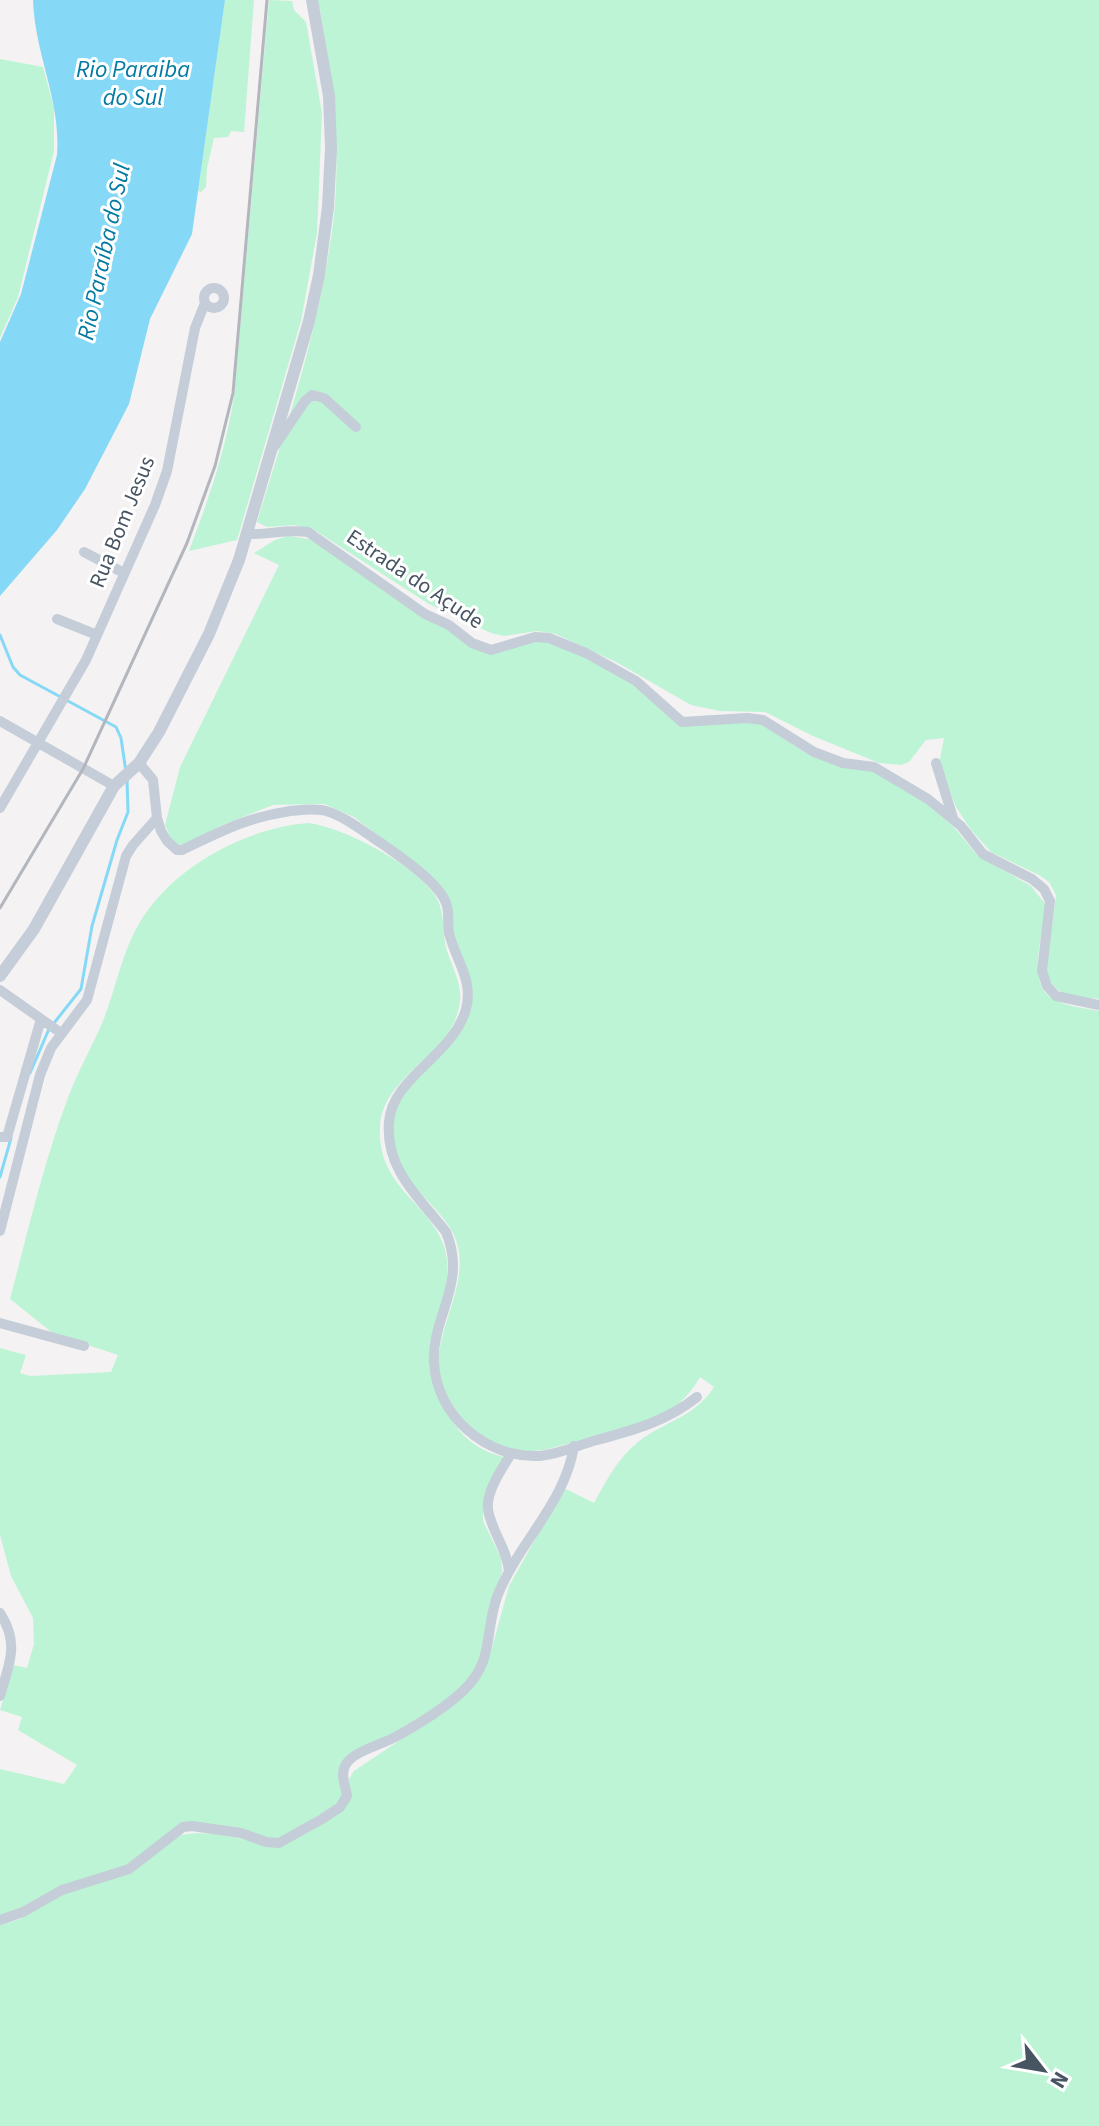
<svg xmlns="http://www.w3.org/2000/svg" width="1099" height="2126" viewBox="0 0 1099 2126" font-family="'Source Sans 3',sans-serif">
<rect width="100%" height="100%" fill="#f4f2f2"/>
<path fill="#bdf4d5" d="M 225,0 L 254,0 L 244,132 L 231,131 L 228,137 L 214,138 L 207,168 L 206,187 L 201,192 L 198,191 Z
M 269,0 L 292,1 L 294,10 L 306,22 L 322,113 L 317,233 L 301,321 L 237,540 L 189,551 C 208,501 226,450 234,396 Z
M 316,0 L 1099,0 L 1099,999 C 1074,996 1058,999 1046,974 L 1056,895 L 1049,882 L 1039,875 L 991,852 L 971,830 L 956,807 L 939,764 L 944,738 L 926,740 L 909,762 L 901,765 L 879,763 L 813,736 L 765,712 L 720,711 L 691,705 L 618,663 L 556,634 L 537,631 L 504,636 L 491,633 L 429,604 L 316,531 L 295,525 L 267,527 L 257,522 C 288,421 322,320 334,215 C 341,146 332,78 320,10 Z
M 0,59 L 43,67 L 54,108 L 54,151 L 18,297 L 0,338 Z
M 288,536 L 309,539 L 322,546 L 404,605 L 455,634 L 475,648 L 546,641 L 583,656 L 640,687 L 669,716 L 760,723 L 804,752 L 871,770 L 921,799 L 953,826 L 977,855 L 1031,886 L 1046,905 C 1044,932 1024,985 1055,1000 C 1068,1007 1085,1008 1099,1011 L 1099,2126 L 0,2126 L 0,1925 L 20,1919 L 59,1895 L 100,1882 L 181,1835 C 209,1829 244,1839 271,1846 L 351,1799 L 349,1779 L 354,1771 L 454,1704 L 490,1655 L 509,1586 L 564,1488 L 594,1503 C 606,1481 618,1458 638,1442 C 666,1420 693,1419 714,1387 L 700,1377 C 676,1420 637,1426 593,1437 C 569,1442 546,1453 522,1451 C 478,1449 434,1397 439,1354 C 443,1318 466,1284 458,1247 C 453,1223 431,1206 416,1188 C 404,1173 390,1149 391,1128 C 392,1096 449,1033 470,1006 L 452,936 L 451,913 L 417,865 L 354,817 L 324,804 L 273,805 L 225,824 L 181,846 L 171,839 L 165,825 L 180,767 L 279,565 L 254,553 L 275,540 Z
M 308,823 C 342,826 427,870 439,903 C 445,919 442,935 447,951 C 456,977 467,992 455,1020 C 439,1059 382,1080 380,1127 C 377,1187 429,1202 444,1246 C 457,1287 429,1319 429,1359 C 429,1382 440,1401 452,1420 C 463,1439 483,1453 505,1457 L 483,1509 L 483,1521 L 501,1558 L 502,1571 L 487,1637 L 471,1679 L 432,1711 L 349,1757 L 343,1799 L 278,1842 L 195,1825 L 138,1861 L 0,1916 L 0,1769 L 64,1784 L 77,1765 L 18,1730 L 22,1717 L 0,1710 L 14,1665 L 27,1668 L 34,1644 L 33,1618 L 11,1576 L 0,1535 L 0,1348 L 26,1355 L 20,1373 L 30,1376 L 111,1372 L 118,1355 L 54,1334 L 10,1299 C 28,1231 44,1161 69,1095 C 78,1072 90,1050 100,1028 C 114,997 119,962 135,931 C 165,871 243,828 308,823 Z"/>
<path fill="#86d9f6" d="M 33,0 L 225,0 L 192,234 L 150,319 L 129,404 L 85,489 L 57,530 L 0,596 L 0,342 L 21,294 L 57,155 C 61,99 35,56 33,0 Z"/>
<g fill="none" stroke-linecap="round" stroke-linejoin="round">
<path stroke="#86d9f6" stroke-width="3" d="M 0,635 L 13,667 L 20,675 L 116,727 L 121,738 L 126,772
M 54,1023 L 81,989 L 92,926 L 117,840 L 128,812 L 127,779
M 30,1073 L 49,1029
M 0,1177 L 11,1138"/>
<path stroke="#c4cdd8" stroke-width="10" d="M204 298a10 10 0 1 1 20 0a10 10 0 1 1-20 0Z
M 272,450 L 305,401 L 312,395 L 324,398 L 356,427
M 246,534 C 267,535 287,529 308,532 L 425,614 L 449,625 L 472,643 L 491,650 L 535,637 L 549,638 L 586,653 L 636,681 L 682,722 L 747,718 L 763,720 L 814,752 L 843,763 L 874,767 L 928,799 L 961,826 L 983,854 L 1032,879 L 1044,889 L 1050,901 L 1042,971 L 1047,986 L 1056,996 L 1099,1005
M 84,552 L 124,573
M 57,619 L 97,635
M 0,721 L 114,786
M 139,763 L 153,780 L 157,818 L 161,831 L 167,841 L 177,850 L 182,850 C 222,831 245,818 290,811 C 302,810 314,808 326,811 C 347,817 366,834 384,845 C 402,858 438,882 446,903 C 450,912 447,923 449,933 C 455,959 474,980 466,1009 C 453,1056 392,1077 389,1122 C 385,1170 420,1198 446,1232 C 468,1284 431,1317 434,1363 C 437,1416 486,1458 538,1456 C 558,1455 578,1445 597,1440 C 634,1430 667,1421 697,1397
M 936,763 L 953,818
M 0,808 L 86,660 L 155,505 L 167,471 L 195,328 L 205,303
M 0,990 L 61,1033
M 0,1137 L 7,1137 L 41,1019
M 0,1231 L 40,1075 L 51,1048 L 87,1000 L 126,856 L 133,845 L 157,818
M 0,1323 L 84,1346
M 509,1571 C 507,1548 491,1531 488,1509 C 486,1491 502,1469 511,1454
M 0,1613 C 20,1644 9,1664 0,1696
M 0,1920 L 23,1912 L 62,1890 L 129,1869 L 183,1827 L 192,1826 L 241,1833 L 266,1842 L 279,1843 L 322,1819 L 340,1807 L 347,1796 C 346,1787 340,1775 345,1766 C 352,1751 382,1745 397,1736 C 419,1724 443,1709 462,1692 C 495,1661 484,1634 497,1597 C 517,1544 565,1504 574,1446"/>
<path stroke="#c4cdd8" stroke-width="12" d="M 0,976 L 34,929 L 114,786 L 139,763 L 159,732 L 209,634 L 239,560 L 309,321 L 319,275 L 328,207 L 331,148 L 329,96 L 312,0"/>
<path stroke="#b3b6bd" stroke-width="3" d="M 0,908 L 83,769 L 187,543 L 215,466 L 233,393 L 267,0"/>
</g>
<g text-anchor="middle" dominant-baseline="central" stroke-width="6" stroke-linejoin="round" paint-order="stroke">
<g font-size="22" fill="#475462" stroke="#fff">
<text transform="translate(122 522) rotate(-68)">Rua Bom Jesus</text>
<text transform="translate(415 579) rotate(34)">Estrada do Açude</text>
</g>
<g font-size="24" font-style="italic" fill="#037aa2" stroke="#fff">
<text x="133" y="69">Rio Paraiba<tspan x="133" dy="28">do Sul</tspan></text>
<text transform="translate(104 252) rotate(-78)">Rio Paraíba do Sul</text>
</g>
</g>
<g transform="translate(1043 2070) rotate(121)" stroke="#ffffff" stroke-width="6" paint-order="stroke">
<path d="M0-6L14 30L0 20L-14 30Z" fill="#475462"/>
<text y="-12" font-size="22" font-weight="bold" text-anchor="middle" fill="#475462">N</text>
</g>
</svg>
